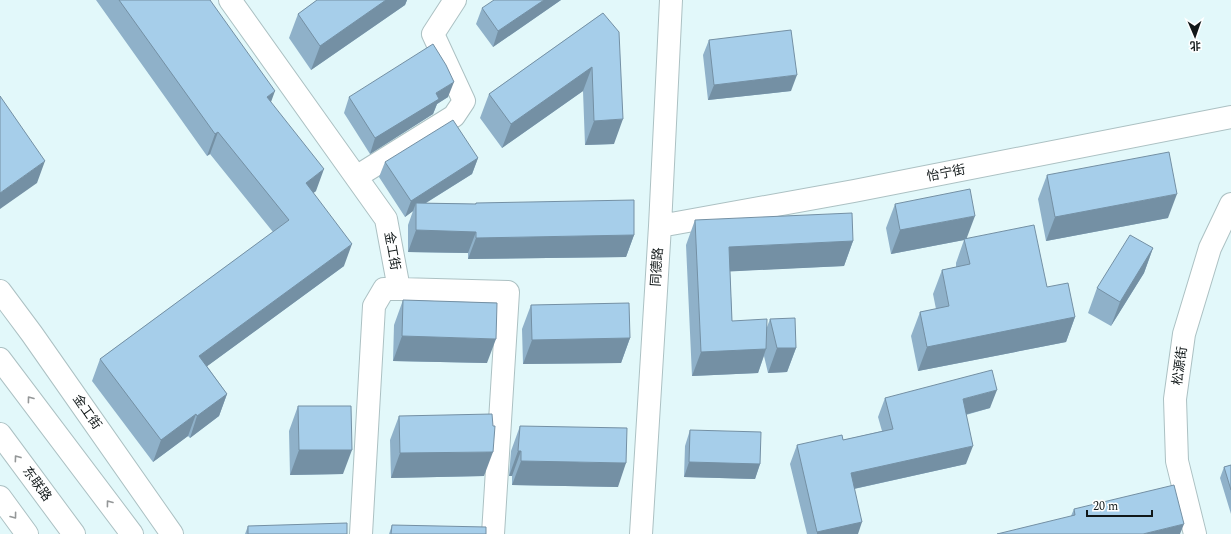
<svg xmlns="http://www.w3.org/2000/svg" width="1231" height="534" viewBox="0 0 1231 534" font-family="Spectral,'Noto Sans SC',serif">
<rect width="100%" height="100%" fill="#e2f8fa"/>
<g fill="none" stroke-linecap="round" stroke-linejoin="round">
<defs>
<path id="minor" d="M 230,0 L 386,219 L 399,289 L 384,289 L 374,306 L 361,534
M 356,177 L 454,116 L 464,101 L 433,34 L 455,0
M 660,226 L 854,191 L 1231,117
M 399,289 L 508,292 L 493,534
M 0,291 L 32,334 L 172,534
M 641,534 L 660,226 L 671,0
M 1195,534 L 1177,461 L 1175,399 L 1184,334 L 1210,248 L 1231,204"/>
<path id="highway" d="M 0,359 L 132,534
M 0,434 L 74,534
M 0,497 L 27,534"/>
</defs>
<use href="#minor" stroke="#acc1c3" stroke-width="24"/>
<use href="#highway" stroke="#acc1c3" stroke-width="24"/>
<use href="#minor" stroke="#fff" stroke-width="22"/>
<use href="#highway" stroke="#fff" stroke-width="22"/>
</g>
<path fill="#8fb1c9" d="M 96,0 L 210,0 L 271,103 L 316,191 L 313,193 L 344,266 L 207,366 L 227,394 L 219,416 L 190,438 L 188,436 L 153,462 L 92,381 L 100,359 L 273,232 L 210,154 L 207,156 Z
M 317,0 L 407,0 L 405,5 L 311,70 L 289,38 L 298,14 Z
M 561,0 L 493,47 L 476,24 L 482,8 Z
M 603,13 L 614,144 L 585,145 L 583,91 L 502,148 L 480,118 L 489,94 Z
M 709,40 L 791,91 L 708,100 L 703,55 Z
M 349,97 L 448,97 L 437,104 L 433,114 L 370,154 L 344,113 Z
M 478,158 L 472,174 L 426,203 L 475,204 L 476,203 L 634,235 L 626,257 L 468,259 L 468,253 L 408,252 L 408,225 L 413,211 L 405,217 L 379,177 L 385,162 Z
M 1047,175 L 1168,218 L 1046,241 L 1038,199 Z
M 895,204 L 967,238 L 1047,287 L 1075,317 L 1066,342 L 918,371 L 911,336 L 920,312 L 936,309 L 933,294 L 942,270 L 956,267 L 956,263 L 964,240 L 891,254 L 886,228 Z
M 695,220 L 853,241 L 844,266 L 730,271 L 732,321 L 767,327 L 770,319 L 796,348 L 787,372 L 768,373 L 764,356 L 758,373 L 692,376 L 686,245 Z
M 1153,248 L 1144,273 L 1111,326 L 1088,313 L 1097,288 Z
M 403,300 L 487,363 L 393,361 L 394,325 Z
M 531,305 L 630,338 L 621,363 L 523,364 L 522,329 Z
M 885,398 L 990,408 L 966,415 L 966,464 L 854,489 L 858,534 L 807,534 L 790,464 L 797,445 L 843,440 L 882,431 L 878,417 Z
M 298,406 L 343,474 L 290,475 L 289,431 Z
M 399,416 L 484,476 L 391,478 L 390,440 Z
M 520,426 L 618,487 L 512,485 L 512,476 L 509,476 L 511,451 Z
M 690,430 L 760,464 L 755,479 L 684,477 L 685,446 Z
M 1231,465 L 1231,514 L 1220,478 L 1224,467 Z
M 1074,509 L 1184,524 L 1071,516 Z
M 392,525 L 486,534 L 389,534 Z
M 248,526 L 347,534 L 245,534 Z"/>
<path fill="#7490a4" d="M 386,0 L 407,0 L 405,5 L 311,70 L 320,46 Z
M 544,0 L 561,0 L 493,47 L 498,31 Z
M 592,67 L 583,91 L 502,148 L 511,124 Z
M 797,75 L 791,91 L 708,100 L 714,85 Z
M 454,82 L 448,97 L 437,104 L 433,114 L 370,154 L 375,138 L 436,93 Z
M 275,91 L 267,113 L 267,97 Z
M 623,119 L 614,144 L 585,145 L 594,121 Z
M 218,132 L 210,154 L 207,156 L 215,134 Z
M 478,158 L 472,174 L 416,209 L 416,203 L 413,211 L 405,217 L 411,201 Z
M 45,161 L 37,183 L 0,209 L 0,193 Z
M 324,169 L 316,191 L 298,205 L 306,183 Z
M 1177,194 L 1168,218 L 1046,241 L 1055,217 Z
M 975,216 L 966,240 L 964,239 L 964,240 L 891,254 L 900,230 Z
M 416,230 L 476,232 L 468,253 L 408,252 Z
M 634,235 L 626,257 L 468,259 L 476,238 Z
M 853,241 L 844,266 L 720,272 L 729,247 Z
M 352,244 L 344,266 L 191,378 L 199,356 Z
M 1153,248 L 1144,273 L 1111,326 L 1120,302 Z
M 1075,317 L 1066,342 L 918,371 L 927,347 Z
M 402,336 L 496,339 L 487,363 L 393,361 Z
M 630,338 L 621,363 L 523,364 L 532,340 Z
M 777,348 L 796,348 L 787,372 L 768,373 Z
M 766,349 L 758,373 L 692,376 L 701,352 Z
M 997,390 L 990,408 L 956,417 L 963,399 Z
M 227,394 L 219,416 L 190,438 L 197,416 Z
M 196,414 L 188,436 L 153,462 L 161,440 Z
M 973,446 L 966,464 L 844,491 L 851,473 Z
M 299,450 L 352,450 L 343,474 L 290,475 Z
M 518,451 L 521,451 L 512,476 L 509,476 Z
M 493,452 L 484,476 L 391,478 L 400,453 Z
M 521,461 L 626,463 L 618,487 L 512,485 Z
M 689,462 L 760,464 L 755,479 L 684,477 Z
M 862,522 L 858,534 L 817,534 L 817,532 Z
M 1184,524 L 1180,534 L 1143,534 Z"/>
<path fill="#a6ceea" stroke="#7490a4" d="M 119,0 L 210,0 L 275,91 L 267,97 L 324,169 L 306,183 L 352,244 L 199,356 L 227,394 L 197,416 L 196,414 L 161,440 L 100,359 L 289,220 L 218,132 L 215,134 Z
M 317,0 L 386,0 L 320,46 L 298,14 Z
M 494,0 L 544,0 L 498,31 L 482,8 Z
M 603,13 L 619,32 L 623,119 L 594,121 L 592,67 L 511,124 L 489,94 Z
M 791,30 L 797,75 L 714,85 L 709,40 Z
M 433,44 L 446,65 L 454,82 L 436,93 L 439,99 L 375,138 L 349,97 Z
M 0,96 L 45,161 L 0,193 Z
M 453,120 L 478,158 L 411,201 L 385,162 Z
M 1169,152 L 1177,194 L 1055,217 L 1047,175 Z
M 970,189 L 975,216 L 900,230 L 895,204 Z
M 634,200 L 634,235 L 476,238 L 476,232 L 416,230 L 416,203 L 476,204 L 476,203 Z
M 852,213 L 853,241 L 729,247 L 732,321 L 767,319 L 766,349 L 701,352 L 695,220 Z
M 1034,225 L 1047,287 L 1068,283 L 1075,317 L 927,347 L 920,312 L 949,306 L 942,270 L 970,264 L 964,239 Z
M 1130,235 L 1153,248 L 1120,302 L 1097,288 Z
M 403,300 L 497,303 L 496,339 L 402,336 Z
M 629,303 L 630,338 L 532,340 L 531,305 Z
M 795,318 L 796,348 L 777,348 L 770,319 Z
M 992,370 L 997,390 L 963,399 L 973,446 L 851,473 L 862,522 L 817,532 L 797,445 L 842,435 L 843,440 L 893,429 L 885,398 Z
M 298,406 L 351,406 L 352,450 L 299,450 Z
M 492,414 L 493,426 L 495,426 L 493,452 L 400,453 L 399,416 Z
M 520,426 L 627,428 L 626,463 L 521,461 L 521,451 L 518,451 Z
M 690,430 L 761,432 L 760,464 L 689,462 Z
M 1231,465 L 1231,490 L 1224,467 Z
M 1174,485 L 1184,524 L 1143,534 L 997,534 L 1075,515 L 1074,509 Z
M 347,523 L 347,534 L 248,534 L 248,526 Z
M 392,525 L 486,527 L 486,534 L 391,534 Z"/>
<defs><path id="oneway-chevron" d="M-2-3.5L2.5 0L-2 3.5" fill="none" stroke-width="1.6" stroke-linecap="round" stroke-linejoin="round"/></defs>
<g stroke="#949798">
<use href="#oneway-chevron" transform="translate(30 399) rotate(-127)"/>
<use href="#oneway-chevron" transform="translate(17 458) rotate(-126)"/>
<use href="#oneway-chevron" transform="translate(109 503) rotate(-127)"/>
<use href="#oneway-chevron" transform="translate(14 516) rotate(53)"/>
</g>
<g text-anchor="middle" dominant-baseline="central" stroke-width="3" stroke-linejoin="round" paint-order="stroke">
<g font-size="13" fill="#111819" stroke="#fff">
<text transform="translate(946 173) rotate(-11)">怡宁街</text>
<text transform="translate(392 251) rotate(80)">金工街</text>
<text transform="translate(657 267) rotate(-86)">同德路</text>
<text transform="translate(1180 366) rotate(-82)">松源街</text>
<text transform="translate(87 412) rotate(55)">金工街</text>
<text transform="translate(37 484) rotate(54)">东联路</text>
</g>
</g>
<g transform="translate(1195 36) rotate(178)" stroke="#ffffff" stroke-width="3" paint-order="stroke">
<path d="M0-3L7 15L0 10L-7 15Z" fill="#111819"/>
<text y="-6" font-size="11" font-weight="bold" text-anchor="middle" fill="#111819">北</text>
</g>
<path d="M1087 510v6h65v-6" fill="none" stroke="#111819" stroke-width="2"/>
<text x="1093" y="510" font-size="12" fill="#111819" stroke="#ffffff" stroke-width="3" paint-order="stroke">20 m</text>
</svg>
